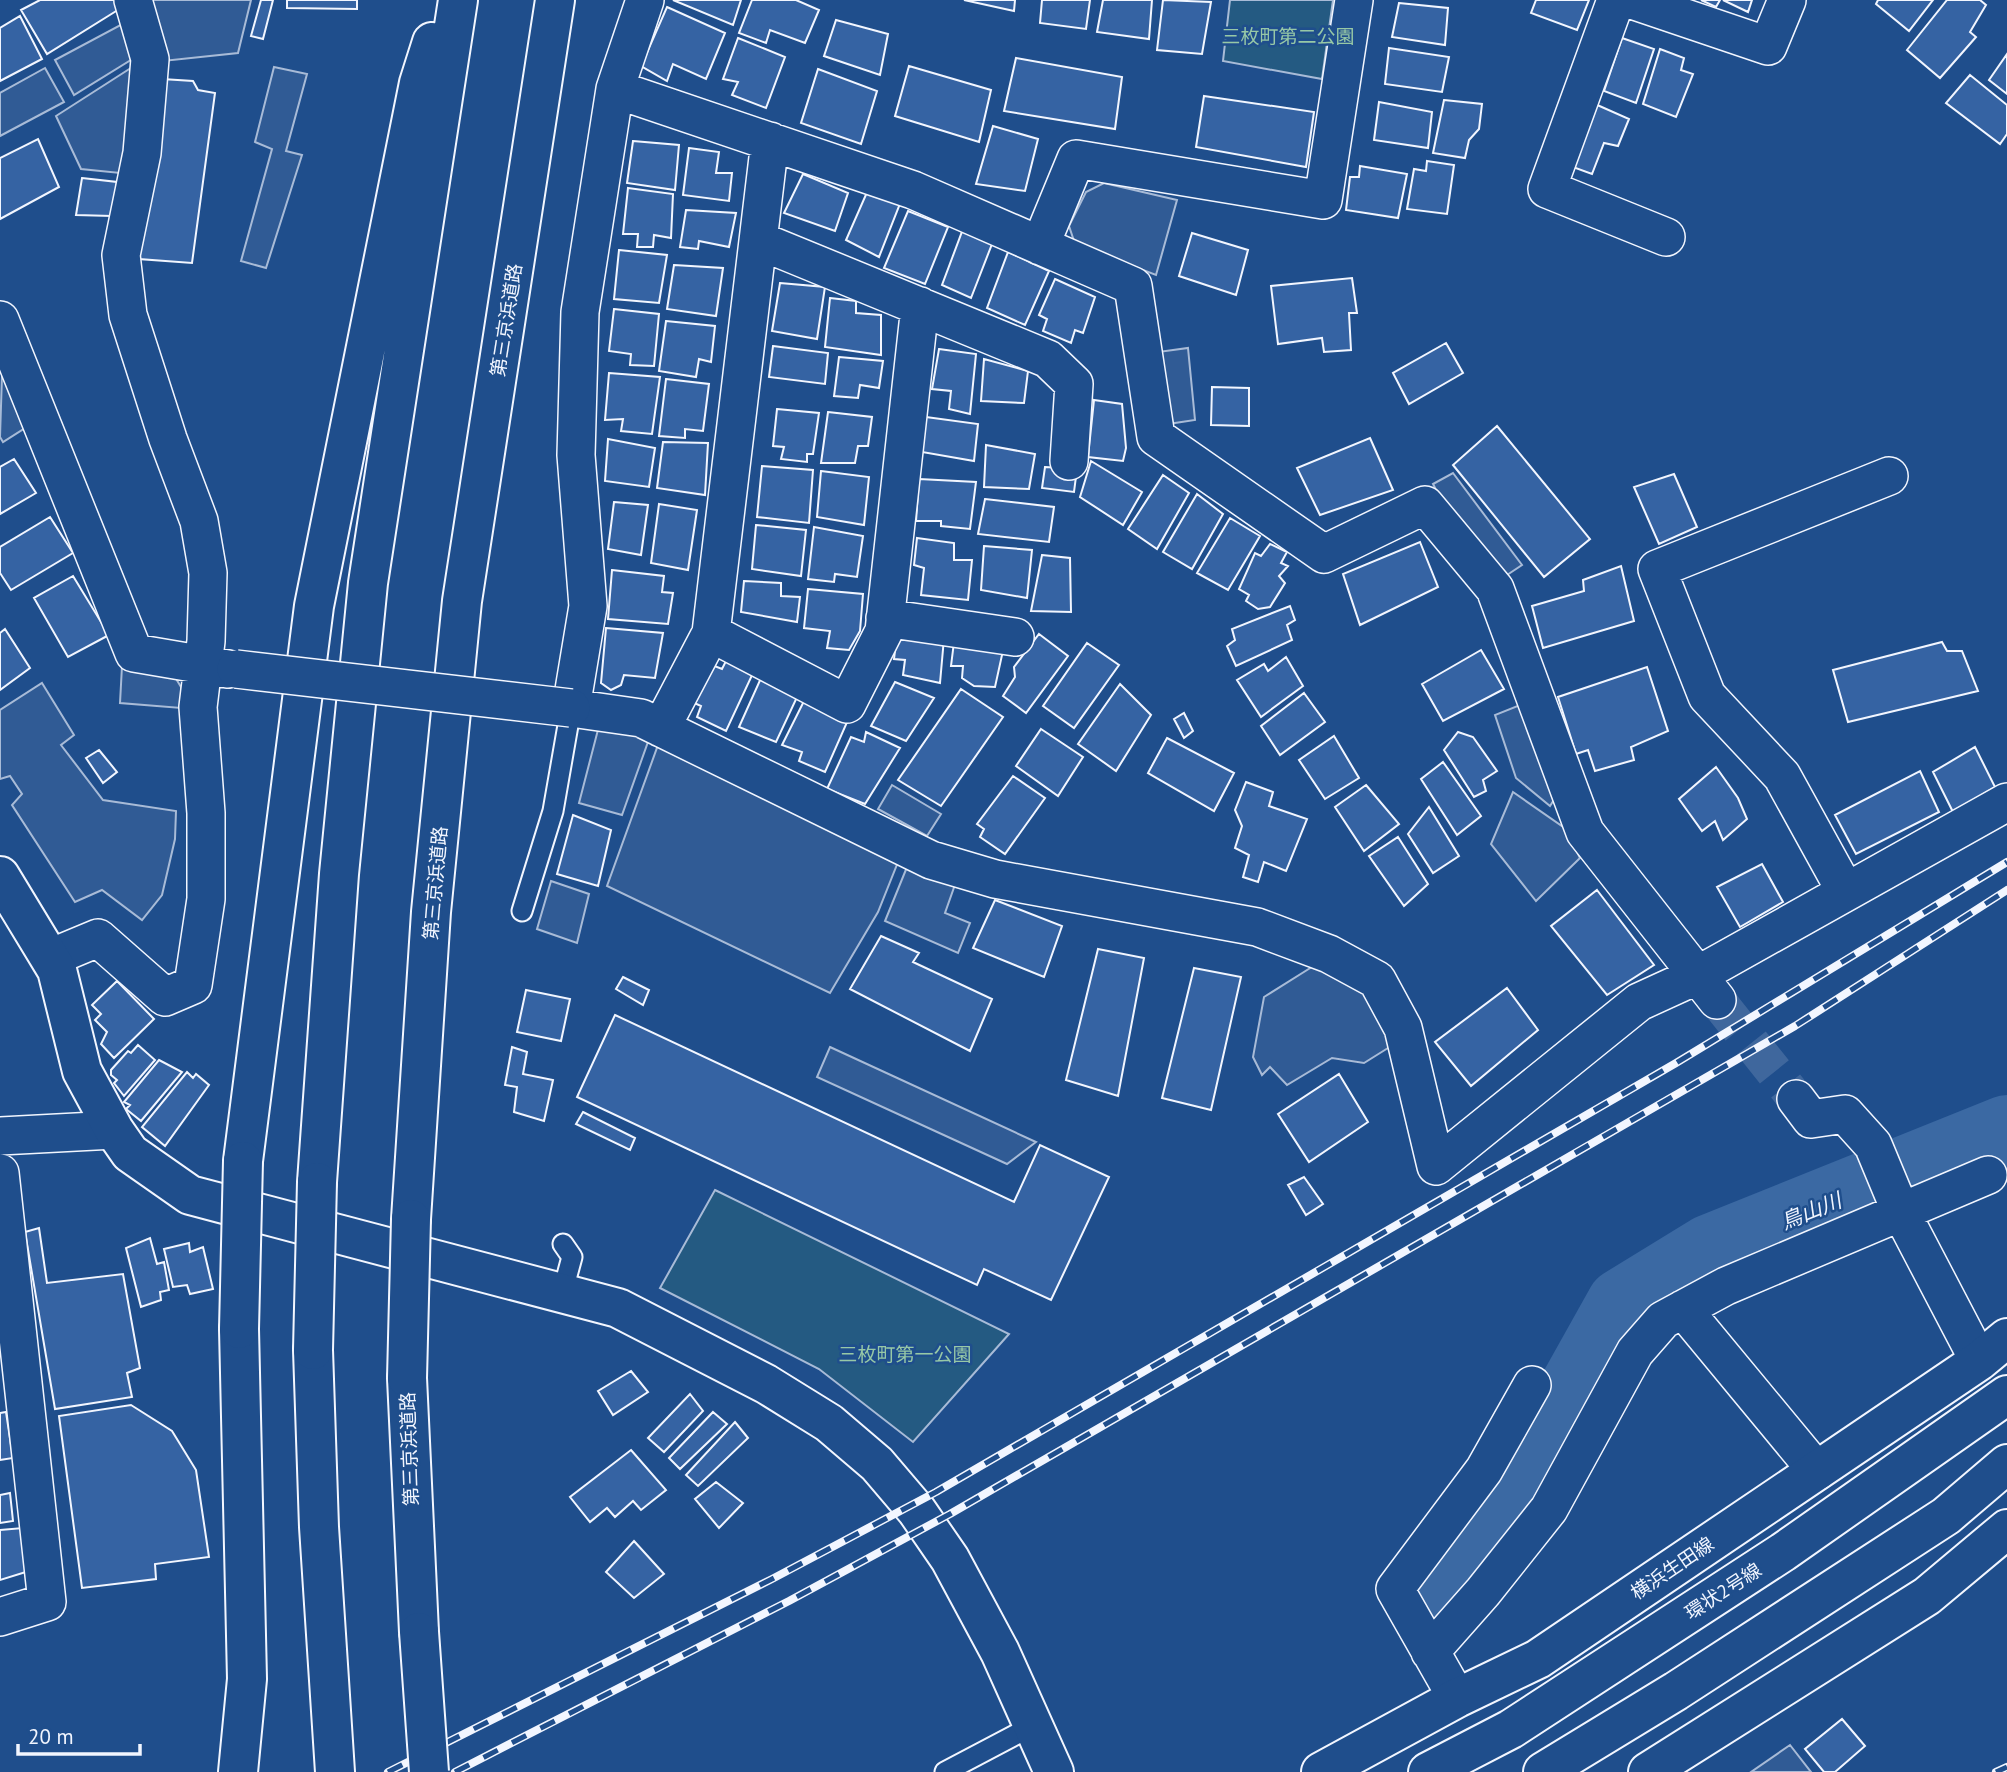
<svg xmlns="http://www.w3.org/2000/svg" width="2007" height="1772" viewBox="0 0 2007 1772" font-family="'PT Sans','Noto Sans JP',sans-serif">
<rect width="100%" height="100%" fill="#1f4e8c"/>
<path fill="#245a82" stroke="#a8bbd7" stroke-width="2" d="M 1230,0 L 1333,0 L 1322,79 L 1223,61 Z
M 715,1190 L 1009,1334 L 913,1442 L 819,1369 L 660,1288 Z"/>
<path fill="#305b95" stroke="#a8bbd7" stroke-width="2" d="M 146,0 L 251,0 L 238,53 L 163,61 Z
M 128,21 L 134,58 L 74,95 L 55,60 Z
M 134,66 L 135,91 L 120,173 L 81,169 L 56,116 Z
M 274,67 L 307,74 L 286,151 L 302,155 L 266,268 L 241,261 L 272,149 L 255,142 Z
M 45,68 L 64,102 L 0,136 L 0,93 Z
M 1104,183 L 1177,200 L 1156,275 L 1075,244 L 1069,226 L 1086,192 Z
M 1188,348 L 1195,420 L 1168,424 L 1158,352 Z
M 2,375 L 25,428 L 3,442 L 0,437 Z
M 1453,473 L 1522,565 L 1501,579 L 1447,511 L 1433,484 Z
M 122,666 L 172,672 L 181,687 L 181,708 L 120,703 Z
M 42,683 L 74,735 L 61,745 L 103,800 L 176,811 L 175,839 L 162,895 L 142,920 L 102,890 L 75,902 L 12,805 L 22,794 L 10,776 L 0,779 L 0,710 Z
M 1525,703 L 1557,795 L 1550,806 L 1516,778 L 1495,715 Z
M 600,722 L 649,739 L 622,815 L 579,803 Z
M 658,745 L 898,862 L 878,912 L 830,993 L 607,886 Z
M 892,785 L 941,814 L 927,836 L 878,809 Z
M 1513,792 L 1566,829 L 1580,858 L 1536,901 L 1491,844 Z
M 907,867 L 957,879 L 945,913 L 970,923 L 958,953 L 885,921 Z
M 551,881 L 589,894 L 577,943 L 537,929 Z
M 1315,965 L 1359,982 L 1396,1043 L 1364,1063 L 1332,1058 L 1287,1085 L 1270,1067 L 1262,1075 L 1253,1057 L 1264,997 Z
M 830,1047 L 1036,1142 L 1007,1164 L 817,1077 Z
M 1790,1745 L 1811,1772 L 1751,1772 Z"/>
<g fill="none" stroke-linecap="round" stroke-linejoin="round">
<path stroke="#3b69a3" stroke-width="74" d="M 1431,1599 L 1529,1473 L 1623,1305 L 1711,1251 L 2007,1132"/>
</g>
<path fill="#3563a3" stroke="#f2f6ff" stroke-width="2" d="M 40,0 L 116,0 L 121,8 L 47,54 L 21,10 Z
M 261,0 L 273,0 L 263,39 L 251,36 Z
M 287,0 L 357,0 L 357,9 L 287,8 Z
M 673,0 L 741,0 L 733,25 Z
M 752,0 L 796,0 L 819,10 L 805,43 L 770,30 L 766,43 L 739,33 Z
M 964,0 L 1015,0 L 1014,11 Z
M 1042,0 L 1090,0 L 1086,29 L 1040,23 Z
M 1103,0 L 1152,0 L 1149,39 L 1097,32 Z
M 1163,0 L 1211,2 L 1202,54 L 1157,50 Z
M 1536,0 L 1589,0 L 1577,30 L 1531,13 Z
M 1701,0 L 1720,0 L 1716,7 Z
M 1723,0 L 1752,0 L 1748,12 Z
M 1878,0 L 1933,0 L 1909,31 L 1876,4 Z
M 1947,0 L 1980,0 L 1986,5 L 1970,32 L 1976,37 L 1940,78 L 1907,50 Z
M 1399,3 L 1448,8 L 1445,45 L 1392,37 Z
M 667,7 L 725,33 L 706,79 L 673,64 L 667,81 L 641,66 Z
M 20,16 L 42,59 L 0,81 L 0,28 Z
M 836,20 L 888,34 L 880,75 L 824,56 Z
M 738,38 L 785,57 L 766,108 L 732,95 L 738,82 L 723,79 Z
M 1622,38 L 1654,49 L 1636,103 L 1604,91 Z
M 1389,48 L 1449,57 L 1442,92 L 1385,84 Z
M 1660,49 L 1684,58 L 1681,70 L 1693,74 L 1676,117 L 1643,104 Z
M 2007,54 L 2007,94 L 1989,80 Z
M 1016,58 L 1122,77 L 1115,129 L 1004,111 Z
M 909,66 L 991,90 L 979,142 L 895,116 Z
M 818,69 L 877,91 L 861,144 L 801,123 Z
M 1970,75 L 2007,105 L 2007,134 L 2000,144 L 1946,103 Z
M 162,79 L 193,81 L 198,90 L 215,93 L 192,263 L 139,259 Z
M 1204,96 L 1314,112 L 1306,167 L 1196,147 Z
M 1444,100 L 1482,104 L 1479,129 L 1469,140 L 1465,158 L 1433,153 Z
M 1379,102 L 1432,112 L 1428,148 L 1374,140 Z
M 1595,104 L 1629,119 L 1618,146 L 1604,143 L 1592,174 L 1570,166 Z
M 993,126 L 1038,139 L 1025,191 L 976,184 Z
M 38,139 L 59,187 L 0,219 L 0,158 Z
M 633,141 L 679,145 L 675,190 L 627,183 Z
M 689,148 L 719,152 L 716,173 L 732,173 L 729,201 L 683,195 Z
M 1427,161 L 1454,165 L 1447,214 L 1407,209 L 1414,169 L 1426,171 Z
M 1360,166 L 1407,174 L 1398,218 L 1346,210 L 1350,177 L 1359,177 Z
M 803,174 L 848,193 L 835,231 L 784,213 Z
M 82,178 L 117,182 L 112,216 L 76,215 Z
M 628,188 L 673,194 L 671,238 L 654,235 L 653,247 L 637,247 L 638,234 L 623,234 Z
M 868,190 L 901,201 L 879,257 L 846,240 Z
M 686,210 L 736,213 L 729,247 L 699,241 L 698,249 L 680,247 Z
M 908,211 L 948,227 L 925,284 L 884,268 Z
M 963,229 L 992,244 L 971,298 L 942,285 Z
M 1192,233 L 1248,250 L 1236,295 L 1179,276 Z
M 619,250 L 667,255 L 659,303 L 614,299 Z
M 1008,252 L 1049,271 L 1025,325 L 987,308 Z
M 674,265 L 723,268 L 716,316 L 667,309 Z
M 1352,278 L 1357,313 L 1349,313 L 1351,350 L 1324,352 L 1322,338 L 1278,344 L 1271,286 Z
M 1055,279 L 1095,297 L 1083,333 L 1075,330 L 1071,343 L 1043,331 L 1047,319 L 1039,315 Z
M 780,283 L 825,287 L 817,339 L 772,331 Z
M 830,298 L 856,301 L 856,313 L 881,315 L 881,355 L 825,347 Z
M 614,309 L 659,314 L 654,366 L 630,365 L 631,354 L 609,351 Z
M 666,321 L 715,326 L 711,362 L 699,359 L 696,377 L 659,371 Z
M 1446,343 L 1463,373 L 1409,404 L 1393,373 Z
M 773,346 L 828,353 L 825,384 L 769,377 Z
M 939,349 L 976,354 L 970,414 L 949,409 L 951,391 L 932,389 Z
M 839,357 L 883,361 L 879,388 L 860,385 L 858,398 L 834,396 Z
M 984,359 L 1028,371 L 1024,403 L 981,401 Z
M 609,373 L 660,377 L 652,434 L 621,431 L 623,419 L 605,420 Z
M 666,379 L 709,384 L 703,431 L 685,429 L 685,438 L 659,436 Z
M 1212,387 L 1249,388 L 1249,426 L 1211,425 Z
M 1094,400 L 1122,404 L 1126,448 L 1123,461 L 1088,457 Z
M 777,409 L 819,413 L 813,454 L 807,454 L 807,462 L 781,459 L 784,447 L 773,446 Z
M 828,412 L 872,417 L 868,446 L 858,446 L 855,463 L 821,463 Z
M 926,417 L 978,424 L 974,461 L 922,452 Z
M 1497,426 L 1590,539 L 1544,577 L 1453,465 Z
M 1370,438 L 1393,490 L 1320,515 L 1297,468 Z
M 608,439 L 655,448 L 649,487 L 605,481 Z
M 663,442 L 708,443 L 705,495 L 657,488 Z
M 986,445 L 1035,454 L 1029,489 L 984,487 Z
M 14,459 L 36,493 L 0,514 L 0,467 Z
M 1091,461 L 1142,492 L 1123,525 L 1080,497 Z
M 762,466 L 813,470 L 809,523 L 757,517 Z
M 1045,467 L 1077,469 L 1074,492 L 1042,488 Z
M 821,471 L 869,477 L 864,525 L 817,517 Z
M 1674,474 L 1697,527 L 1659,544 L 1634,487 Z
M 1163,475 L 1189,493 L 1157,549 L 1128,529 Z
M 919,479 L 976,482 L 970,529 L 941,526 L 941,521 L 916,521 Z
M 1197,494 L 1223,514 L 1192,569 L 1163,552 Z
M 985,499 L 1054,507 L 1049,542 L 978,534 Z
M 614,502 L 648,505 L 641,555 L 608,549 Z
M 659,504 L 697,510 L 688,570 L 651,563 Z
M 50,517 L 73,553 L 11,590 L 0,573 L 0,547 Z
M 1230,518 L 1260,536 L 1228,590 L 1197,573 Z
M 756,525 L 806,530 L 801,576 L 752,569 Z
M 814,527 L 863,536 L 857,577 L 835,574 L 834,582 L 808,579 Z
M 917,538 L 954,543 L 954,560 L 972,560 L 968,600 L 921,595 L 924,568 L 914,565 Z
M 1420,542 L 1438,587 L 1360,625 L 1343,574 Z
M 1270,544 L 1287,552 L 1281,563 L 1288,566 L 1279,576 L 1285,583 L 1270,607 L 1258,609 L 1246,601 L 1249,595 L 1239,589 L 1255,553 L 1261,556 Z
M 984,546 L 1032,550 L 1027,598 L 981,590 Z
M 1042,555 L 1070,558 L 1071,612 L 1031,611 Z
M 1621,566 L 1634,621 L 1543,648 L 1532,606 L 1584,591 L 1583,580 Z
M 612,570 L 664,576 L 662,592 L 673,593 L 668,624 L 608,619 Z
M 73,576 L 109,635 L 68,657 L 34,598 Z
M 744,581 L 781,583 L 781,596 L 800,597 L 797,622 L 741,612 Z
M 808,589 L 863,594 L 860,631 L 849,650 L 827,648 L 830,631 L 804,628 Z
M 1290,606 L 1295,620 L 1287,625 L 1292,640 L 1236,666 L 1227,646 L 1235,640 L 1232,629 Z
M 606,628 L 663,633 L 655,678 L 624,675 L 621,685 L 611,690 L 601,683 Z
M 5,629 L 30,668 L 0,690 L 0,633 Z
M 1039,634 L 1068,656 L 1026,713 L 1003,696 L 1015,677 L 1014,667 Z
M 897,635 L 944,638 L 940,683 L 903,675 L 905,660 L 894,659 Z
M 954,642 L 1004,646 L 995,687 L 974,686 L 962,678 L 963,666 L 951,666 Z
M 1942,642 L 1947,651 L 1962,651 L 1978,691 L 1848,722 L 1833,670 Z
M 1087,643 L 1119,665 L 1074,728 L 1043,706 Z
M 1481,650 L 1504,689 L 1443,721 L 1422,684 Z
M 728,657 L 754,671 L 726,731 L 697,717 L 701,706 L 690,701 L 707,663 L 722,669 Z
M 1286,657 L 1303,686 L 1261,717 L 1237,680 L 1264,664 L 1268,671 Z
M 1647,667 L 1668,731 L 1631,747 L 1634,760 L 1595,771 L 1588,750 L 1576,754 L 1558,697 Z
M 761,678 L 798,695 L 776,742 L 739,727 Z
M 895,682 L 934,698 L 906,741 L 871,726 Z
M 1120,684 L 1151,715 L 1116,771 L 1078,744 Z
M 961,689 L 1003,717 L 941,806 L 898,780 Z
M 1304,693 L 1325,722 L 1280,755 L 1261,726 Z
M 805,699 L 848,720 L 825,772 L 799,761 L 802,752 L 782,745 Z
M 1184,713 L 1193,731 L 1184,738 L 1174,719 Z
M 1041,729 L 1083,757 L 1058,796 L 1016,766 Z
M 866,732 L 900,748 L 865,804 L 827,789 L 851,737 L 864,742 Z
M 1458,732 L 1473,737 L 1497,771 L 1483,780 L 1486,791 L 1474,797 L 1444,750 Z
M 1334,736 L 1359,778 L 1325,799 L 1299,760 Z
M 1167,738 L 1234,773 L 1214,811 L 1148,773 Z
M 1975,747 L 1995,787 L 1953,812 L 1933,772 Z
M 99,750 L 117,772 L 103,783 L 86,758 Z
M 1443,762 L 1481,816 L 1457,835 L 1421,779 Z
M 1716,767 L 1738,798 L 1747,819 L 1723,840 L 1715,821 L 1702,831 L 1679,799 Z
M 1920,771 L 1939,812 L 1856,854 L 1835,815 Z
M 1013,776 L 1045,798 L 1005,854 L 980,837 L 984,829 L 977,824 Z
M 1246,782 L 1273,792 L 1269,806 L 1307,819 L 1286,871 L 1264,862 L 1258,882 L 1243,877 L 1249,855 L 1235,848 L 1242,826 L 1235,810 Z
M 1366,785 L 1399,824 L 1364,851 L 1335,807 Z
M 1429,807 L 1459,856 L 1433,873 L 1408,834 Z
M 573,815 L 611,830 L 598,886 L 557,874 Z
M 1398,837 L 1428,884 L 1404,906 L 1369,856 Z
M 1762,864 L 1783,902 L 1740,927 L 1717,887 Z
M 1597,890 L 1654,965 L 1607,995 L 1551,926 Z
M 995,900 L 1062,926 L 1044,977 L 973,948 Z
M 881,936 L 919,953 L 913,962 L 992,999 L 970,1051 L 850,989 Z
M 1098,949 L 1144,958 L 1118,1096 L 1066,1080 Z
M 1194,968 L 1241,977 L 1211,1110 L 1162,1098 Z
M 623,977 L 649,990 L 643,1005 L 616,989 Z
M 117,981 L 154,1019 L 114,1058 L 101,1044 L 107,1032 L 95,1020 L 101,1014 L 92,1005 Z
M 1507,988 L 1538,1030 L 1471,1086 L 1435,1042 Z
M 526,990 L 570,999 L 561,1041 L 517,1032 Z
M 615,1015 L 1014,1202 L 1040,1145 L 1109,1177 L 1051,1300 L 984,1269 L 977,1285 L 577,1097 Z
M 138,1045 L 155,1060 L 124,1096 L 114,1083 L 117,1080 L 111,1075 L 111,1070 L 128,1051 L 131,1053 Z
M 512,1047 L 527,1052 L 523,1074 L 553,1080 L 544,1121 L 514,1112 L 517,1087 L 505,1085 Z
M 159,1060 L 182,1072 L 141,1121 L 126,1109 L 130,1105 L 124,1102 Z
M 187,1072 L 193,1078 L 196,1074 L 209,1085 L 165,1146 L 142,1127 Z
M 1339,1074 L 1368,1122 L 1309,1162 L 1278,1114 Z
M 583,1112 L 635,1138 L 630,1150 L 576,1124 Z
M 1304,1177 L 1323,1204 L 1306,1215 L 1288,1185 Z
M 39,1228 L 47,1283 L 123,1274 L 140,1368 L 127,1373 L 132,1397 L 55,1409 L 25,1232 Z
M 150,1238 L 157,1264 L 164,1262 L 169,1290 L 160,1292 L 161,1300 L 141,1307 L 126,1248 Z
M 189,1243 L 190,1252 L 203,1247 L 213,1289 L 190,1294 L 187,1285 L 173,1287 L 164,1249 Z
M 631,1371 L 648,1392 L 613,1415 L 598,1391 Z
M 690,1394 L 703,1411 L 664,1452 L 648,1438 Z
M 131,1405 L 172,1431 L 196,1470 L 209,1557 L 155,1564 L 156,1579 L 82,1588 L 59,1416 Z
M 6,1412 L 13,1458 L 0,1460 L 0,1413 Z
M 713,1412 L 727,1424 L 680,1469 L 669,1458 Z
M 735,1422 L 748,1438 L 698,1486 L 686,1475 Z
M 631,1450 L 666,1490 L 641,1510 L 633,1501 L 615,1517 L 607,1508 L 590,1522 L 570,1497 Z
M 716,1482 L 743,1503 L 719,1528 L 695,1499 Z
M 10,1493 L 13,1521 L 0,1523 L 0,1495 Z
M 23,1528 L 29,1571 L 0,1580 L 0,1530 Z
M 634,1541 L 664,1574 L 634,1598 L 606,1572 Z
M 1842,1719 L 1865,1746 L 1835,1772 L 1824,1772 L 1805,1749 Z"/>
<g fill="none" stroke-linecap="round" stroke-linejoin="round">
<path stroke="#3f679d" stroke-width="37" stroke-dasharray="37 18" stroke-linecap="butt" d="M 1717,1000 L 1796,1099"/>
<defs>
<path id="lane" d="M 522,911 L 553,811 L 571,708
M 562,1294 L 572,1257 L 563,1244
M 945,1772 L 1034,1725"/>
<path id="street" d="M 645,0 L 615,89 L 580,312 L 576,455 L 588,606 L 571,708 L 641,718 L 931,860 L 995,879 L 1257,927 L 1329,954 L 1377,980 L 1403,1028 L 1436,1166 L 1639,1002 L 1698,975 L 2007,802
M 1616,0 L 1547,189 L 1666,237
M 1632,0 L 1768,46 L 1787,0
M 615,89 L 913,190 L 1133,286 L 1156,437 L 1324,554 L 1425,505 L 1495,589 L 1585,832 L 1717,1000
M 758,240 L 1048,359 L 1074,384 L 1069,461
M 1040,246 L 1076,159 L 1323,200 L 1354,0
M 0,320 L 134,653 L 228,669
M 885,618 L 1015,637
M 711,633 L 847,704 L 884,631 L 920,306
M 661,728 L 711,633 L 770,141
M 1846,892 L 1782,776 L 1707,696 L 1657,569 L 1889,476
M 50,958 L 98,938 L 165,997 L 193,985 L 206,899 L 206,813 L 198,707 L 206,641 L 208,573 L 199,521 L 168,439 L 128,315 L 121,255 L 142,153 L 150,59 L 133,0
M 1796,1099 L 1811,1119 L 1845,1114 L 1873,1145 L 1900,1210 L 1979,1361
M 0,1136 L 114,1130
M 0,1173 L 47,1602 L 0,1617
M 1683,1309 L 1817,1471
M 1430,1652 L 1483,1592 L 1549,1509 L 1635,1352 L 1663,1320 L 1726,1286 L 1988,1175
M 1457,1698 L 1395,1589 L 1484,1470 L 1532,1385"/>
<path id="secondary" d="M 0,876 L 57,970 L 82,1071 L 114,1130 L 130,1153 L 190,1195 L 618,1308 L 766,1384 L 829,1423 L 877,1464 L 917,1511 L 950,1559 L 1000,1652 L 1054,1772"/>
<path id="primary" d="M 1321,1772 L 1457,1698 L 1538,1659 L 1979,1361 L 2007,1338
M 1428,1772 L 1511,1729 L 1783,1552 L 2007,1395
M 1543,1772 L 1676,1691 L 1946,1516 L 2007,1464
M 1648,1772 L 1927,1596 L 2007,1529"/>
<path id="highway" d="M 243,1161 L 314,606 L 419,83 L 432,42
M 317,1182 L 339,874 L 368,583 L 458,0
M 411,1219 L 431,912 L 462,601 L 555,0
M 313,1350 L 319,1527 L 335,1772
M 407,1378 L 419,1632
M 238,1772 L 247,1679 L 239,1329"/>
</defs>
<use href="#lane" stroke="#f2f6ff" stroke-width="23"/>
<use href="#street" stroke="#f2f6ff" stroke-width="40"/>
<use href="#secondary" stroke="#f2f6ff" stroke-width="42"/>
<use href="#primary" stroke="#f2f6ff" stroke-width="42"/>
<use href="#highway" stroke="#f2f6ff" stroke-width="42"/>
<use href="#lane" stroke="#1f4e8c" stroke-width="19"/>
<use href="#street" stroke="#1f4e8c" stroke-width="37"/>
<use href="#secondary" stroke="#1f4e8c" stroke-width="38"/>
<use href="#primary" stroke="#1f4e8c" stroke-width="38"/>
<use href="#highway" stroke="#1f4e8c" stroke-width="38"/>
<defs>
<path id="rail" d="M 388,1772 L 772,1579 L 936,1492 L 1676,1063 L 2007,862
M 455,1772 L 789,1601 L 950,1514 L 1795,1026 L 2007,890
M 1996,1772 L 2007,1767"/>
</defs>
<use href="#rail" stroke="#f2f6ff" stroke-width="8"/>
<use href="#rail" stroke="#1f4e8c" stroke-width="5" stroke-dasharray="16" stroke-linecap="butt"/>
<defs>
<path id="street-bridge" d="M 236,669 L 571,708"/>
<path id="highway-bridge" d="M 239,1329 L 243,1161
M 313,1350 L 317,1182
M 407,1378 L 411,1219
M 419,1632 L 429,1772"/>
</defs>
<use href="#street-bridge" stroke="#f2f6ff" stroke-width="40" stroke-linecap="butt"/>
<use href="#highway-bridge" stroke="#f2f6ff" stroke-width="42" stroke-linecap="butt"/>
<use href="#street-bridge" stroke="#1f4e8c" stroke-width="37"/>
<use href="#highway-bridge" stroke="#1f4e8c" stroke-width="38"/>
</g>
<g text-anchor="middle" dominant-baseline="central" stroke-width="5" stroke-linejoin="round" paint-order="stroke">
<g font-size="19" fill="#97c8a6" stroke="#1f4e8c">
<text x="1288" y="36">三枚町第二公園</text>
<text x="905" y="1354">三枚町第一公園</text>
</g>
<g font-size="19" fill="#f2f6ff" stroke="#1f4e8c">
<text transform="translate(506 320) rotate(-81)">第三京浜道路</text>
<text transform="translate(435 883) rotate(-85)">第三京浜道路</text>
<text transform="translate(409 1449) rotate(-92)">第三京浜道路</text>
<text transform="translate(1672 1568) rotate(-34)">横浜生田線</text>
<text transform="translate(1723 1591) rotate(-33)">環状2号線</text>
</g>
<g font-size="21" font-style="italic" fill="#f2f6ff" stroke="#1f4e8c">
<text transform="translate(1811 1211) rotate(-22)">鳥山川</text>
</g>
</g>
<path d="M18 1744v10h122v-10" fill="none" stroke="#f2f6ff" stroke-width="3.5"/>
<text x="28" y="1744" font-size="21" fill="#f2f6ff" stroke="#1f4e8c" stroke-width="5" paint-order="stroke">20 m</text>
</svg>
